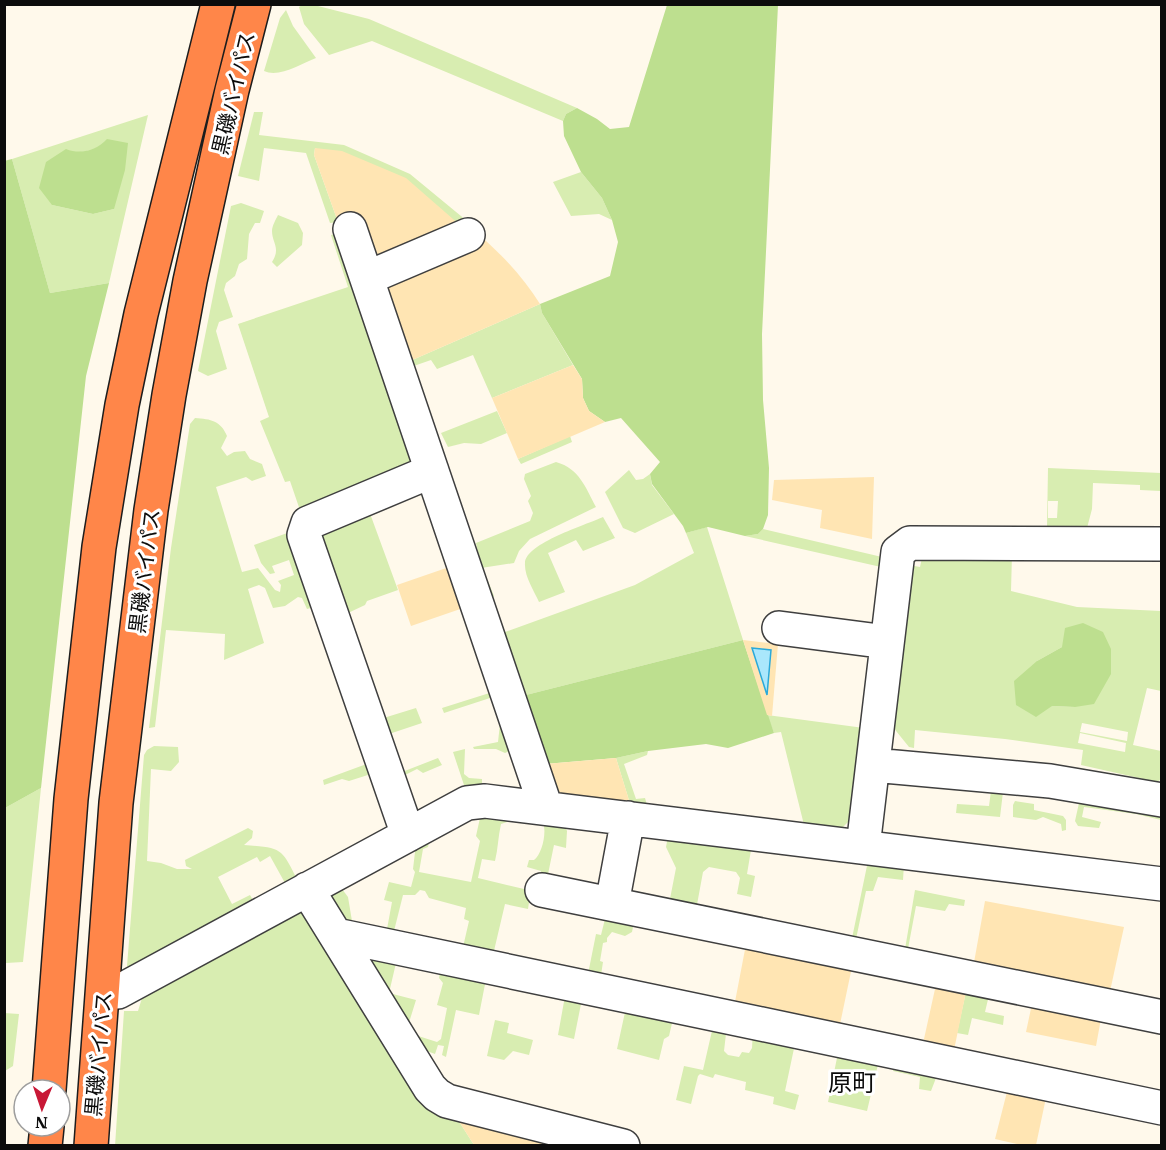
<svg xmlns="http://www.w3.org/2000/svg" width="1166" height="1150" viewBox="0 0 1166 1150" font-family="'IBM Plex Serif','Noto Sans JP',serif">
<rect width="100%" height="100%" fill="#fff9eb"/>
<path fill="#d8edb1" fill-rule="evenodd" d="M 302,5 L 314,5 L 369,19 L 577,108 L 566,114 L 563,121 L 372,41 L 329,55 L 304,24 L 299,7 Z
M 286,10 L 293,26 L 316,58 C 301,64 279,78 264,71 L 280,18 Z
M 254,112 L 263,112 L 259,135 L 344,145 L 410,174 L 467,221 L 461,226 L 315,148 L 314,155 L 338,222 L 330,223 L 306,153 L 264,148 L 259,181 L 238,176 Z
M 148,115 L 109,283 L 50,293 L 12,159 ZM 99,149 L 114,209 L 93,214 L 52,205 L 74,153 Z
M 581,172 L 602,198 L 612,220 L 599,214 L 571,216 L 553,182 Z
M 241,203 L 264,211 L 260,223 L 255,223 L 249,234 L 247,259 L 239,264 L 235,276 L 226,283 L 224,290 L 233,317 L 219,322 L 216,331 L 227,369 L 208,376 L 198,371 L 231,206 Z
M 278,215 L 298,223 L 303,233 L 302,245 L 277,267 L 272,262 C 281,248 272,243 272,231 C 272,226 276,219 278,215 Z
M 339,233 L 422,463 L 302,516 L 290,481 L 285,482 L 260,421 L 269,417 L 238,324 L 348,287 L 331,235 Z
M 540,304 L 542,313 L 573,365 L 492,398 L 473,355 L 437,369 L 431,360 L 408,368 L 410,361 Z
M 497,411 L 507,433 L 481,444 L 464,443 L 448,447 L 441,433 Z
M 195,418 C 211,419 221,421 227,436 L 221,448 L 227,456 L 234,452 L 245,451 L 250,459 L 262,464 L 266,476 L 252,481 L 246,477 L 216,487 L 242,572 L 258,568 L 275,590 L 280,592 L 281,585 L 278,581 L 294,575 L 289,560 L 272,566 L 275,573 L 270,574 L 261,563 L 254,545 L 290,532 L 318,606 L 307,609 L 302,598 L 298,597 L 285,606 L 273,608 L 265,588 L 259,585 L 248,589 L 264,643 L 224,660 L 225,634 L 166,630 L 155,727 L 149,728 L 171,548 L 188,437 L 190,424 Z
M 570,436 L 572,442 L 521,464 L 518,459 Z
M 556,462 C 580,469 585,487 596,507 L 530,539 L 519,551 L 514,563 L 481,568 L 476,543 L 530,521 L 533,513 L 528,501 L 531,496 L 524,479 L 525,474 Z
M 1048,468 L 1161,473 L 1161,491 L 1140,490 L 1140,485 L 1093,483 L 1092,509 L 1087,528 L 1047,527 ZM 1048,501 L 1058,501 L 1057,518 L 1048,518 Z
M 629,470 L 636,480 L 643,479 L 650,474 L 652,485 L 674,514 L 635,533 L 623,528 L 605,492 Z
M 368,508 L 398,590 L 367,601 L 365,605 L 348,613 L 318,528 Z
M 603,517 L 615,538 L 583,551 L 576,540 L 548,553 L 565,592 L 539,602 C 534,591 524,576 525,563 C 526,543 586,525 603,517 Z
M 707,527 L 743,640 L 522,696 L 484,583 L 488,581 L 494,596 L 492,598 L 505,632 L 635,585 L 694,553 L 686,533 Z
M 763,529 L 882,557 L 881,567 L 745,536 L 758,534 Z
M 923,553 L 1012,554 L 1011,591 L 1077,607 L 1161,611 L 1161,691 L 1147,688 L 1133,745 L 1161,751 L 1161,779 L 1157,782 L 1081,765 L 1083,750 L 1005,739 L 915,730 L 914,748 L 909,747 L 888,721 L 909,565 L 920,567 ZM 1062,647 L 1075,707 L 1052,706 L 1037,661 ZM 1082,723 L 1128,732 L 1127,741 L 1080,732 ZM 1080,733 L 1126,743 L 1125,752 L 1078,743 Z
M 499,690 L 494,699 L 490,698 L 444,713 L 442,708 Z
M 416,708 L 422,723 L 383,736 L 377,720 Z
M 501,715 L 518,747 L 505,753 L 496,749 L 474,749 L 473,747 L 498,742 Z
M 767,715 L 864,728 L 853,817 L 836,834 L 805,829 L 781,732 L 774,733 Z
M 154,746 L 178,747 L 179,762 L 171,771 L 151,769 L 147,861 L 161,863 L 177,869 L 192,869 L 186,866 L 185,860 L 248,828 L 253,831 L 252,838 L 244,845 C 283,848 281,848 298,881 L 137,970 L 127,966 L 144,755 L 147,750 ZM 270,856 L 285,883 L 253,900 L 250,895 L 232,904 L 218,877 L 257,857 L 260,862 Z
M 465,749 L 464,774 L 469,778 L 482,779 L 482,790 L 466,791 L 453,752 Z
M 648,751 L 647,755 L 624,764 L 636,799 L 645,798 L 649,812 L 632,810 L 616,758 Z
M 438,758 L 442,765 L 423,773 L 417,769 L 399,778 L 397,774 Z
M 372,762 L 371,774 L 349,781 L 342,779 L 324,785 L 323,780 Z
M 41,788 L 23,962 L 6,963 L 5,808 Z
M 991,791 L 1003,792 L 1000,817 L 956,813 L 957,804 L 989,806 Z
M 1085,800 L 1161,815 L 1161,820 L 1136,814 L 1084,807 L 1082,817 L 1101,822 L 1099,828 L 1078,826 L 1075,821 L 1079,803 Z
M 1015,801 L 1034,804 L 1034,810 L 1063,816 L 1066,820 L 1066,830 L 1062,831 L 1061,824 L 1043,817 L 1036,820 L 1013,817 L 1013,805 Z
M 510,811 L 507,822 L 501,824 C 498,837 498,849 495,861 L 482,859 L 478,878 L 524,889 L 525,894 L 530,896 L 528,909 L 505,904 L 493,955 L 463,947 L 469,921 L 464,919 L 466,908 L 429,898 L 425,891 L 420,890 L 415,895 L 403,895 L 392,939 L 345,928 L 324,892 L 342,889 L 348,897 L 352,921 L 387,929 L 392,902 L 384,900 L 389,882 L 411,887 L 415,872 L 413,869 L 415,852 L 400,849 L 431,834 L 428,847 L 423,849 L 419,872 L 471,882 L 480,841 L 476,836 L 480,818 Z
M 561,817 L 567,831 L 566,848 L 554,845 L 547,879 L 540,881 L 541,871 L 527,867 L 529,860 L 534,860 C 542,854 547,832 543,823 Z
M 669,831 L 752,844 L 747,874 L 755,876 L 751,897 L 737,894 L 740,878 L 736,872 L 709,867 L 703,872 L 696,910 L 669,904 L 676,868 L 666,847 Z
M 868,861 L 904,864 L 903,880 L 878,877 L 873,891 L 866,891 L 855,944 L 851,943 Z
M 915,890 L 965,900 L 964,906 L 949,904 L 945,911 L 916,906 L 907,954 L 904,955 Z
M 298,905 L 453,1112 L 474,1145 L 115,1146 L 124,1011 L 138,1011 L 142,998 L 149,988 Z
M 607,911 L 635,917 L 632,932 L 625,936 L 612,932 L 607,938 L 607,942 L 603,943 L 600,961 L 603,962 L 601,975 L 662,986 L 660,996 L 587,979 L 596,934 L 601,935 Z
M 354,946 L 396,963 L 389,993 L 416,1000 L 407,1029 L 412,1034 L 437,1042 L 441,1039 L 447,1008 L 437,1005 L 443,983 L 439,978 L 441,964 L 487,974 L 479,1015 L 456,1010 L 446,1057 L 442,1055 L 444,1046 L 438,1045 L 435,1054 L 416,1047 Z
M 967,987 L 990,991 L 985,1012 L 1004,1016 L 1003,1025 L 972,1018 L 968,1035 L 957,1033 Z
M 583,994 L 574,1039 L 558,1035 L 565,996 Z
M 627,1003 L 673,1019 L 669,1036 L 664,1039 L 659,1060 L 617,1049 Z
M 4,1013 L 19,1014 L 13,1066 L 5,1071 Z
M 495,1020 L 509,1023 L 507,1033 L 533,1040 L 529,1055 L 513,1051 L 504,1060 L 487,1056 Z
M 714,1022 L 727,1025 L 724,1051 L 728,1055 L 739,1057 L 742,1052 L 749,1053 L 752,1048 L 753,1030 L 796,1039 L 785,1091 L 799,1095 L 795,1110 L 773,1104 L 774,1097 L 745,1090 L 746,1082 L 715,1074 L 713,1078 L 700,1074 L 698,1076 L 691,1104 L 676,1100 L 684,1066 L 703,1070 Z
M 839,1048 L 880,1056 L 867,1111 L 828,1102 Z
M 895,1060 L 942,1076 L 936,1078 L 931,1091 L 919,1089 L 920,1077 L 893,1071 Z"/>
<path fill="#bddf8f" d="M 667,5 L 778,5 L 762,334 L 763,400 L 769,468 L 768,515 L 763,529 L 758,534 L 745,536 L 708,527 L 686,533 L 683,526 L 652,484 L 650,474 L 660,462 L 621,418 L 605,422 L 589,411 L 583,398 L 582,379 L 542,313 L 540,304 L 610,276 L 618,242 L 612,220 L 602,198 L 581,172 L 564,136 L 563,121 L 566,114 L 577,108 L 597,119 L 610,129 L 629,127 Z
M 107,139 L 128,143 L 125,170 L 114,209 L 93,214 L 52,205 L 39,188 L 46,162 L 66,149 C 81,155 97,150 107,139 Z
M 12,159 L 50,293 L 109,283 L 86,376 L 41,788 L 5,808 L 4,161 Z
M 1083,623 L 1103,632 L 1111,649 L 1111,674 L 1094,704 L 1075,707 L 1052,706 L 1036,717 L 1016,705 L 1014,681 L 1037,661 L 1062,647 L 1065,628 Z
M 743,640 L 774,733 L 728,748 L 706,744 L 648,751 L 616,758 L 545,764 L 522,696 Z"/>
<path fill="#ffe5b3" d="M 315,148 L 342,151 L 406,178 L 461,226 L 373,258 L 338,222 L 314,155 Z
M 485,240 C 506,259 525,280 540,304 L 410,361 L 385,293 L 390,282 Z
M 573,365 L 582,379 L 583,398 L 589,411 L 605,422 L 518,459 L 492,398 Z
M 874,477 L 872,539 L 820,528 L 822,510 L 772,500 L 774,480 Z
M 455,565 L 469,606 L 411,626 L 397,585 Z
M 743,640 L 778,644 L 772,716 L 767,715 Z
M 616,758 L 632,810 L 561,799 L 545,764 Z
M 985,901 L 1124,927 L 1109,996 L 973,968 Z
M 747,939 L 853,962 L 839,1029 L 734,1007 Z
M 937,980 L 967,987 L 953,1055 L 922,1048 Z
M 1033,999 L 1102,1013 L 1096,1046 L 1026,1032 Z
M 1009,1084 L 1047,1093 L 1036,1145 L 1021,1145 L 995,1139 Z
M 453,1112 L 547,1135 L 542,1145 L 474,1145 Z"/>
<path fill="#aae7fc" stroke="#2ba9d9" stroke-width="1.5" d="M 752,648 L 771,650 L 767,695 Z"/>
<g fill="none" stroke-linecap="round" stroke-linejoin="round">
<defs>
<path id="minor" d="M 350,229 L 546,808
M 367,278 L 468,235
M 779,628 L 887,642
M 873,765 L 1050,781 L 1162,800
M 408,835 L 304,535 L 308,523 L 432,471
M 863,847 L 898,552 L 910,543 L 1162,544
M 307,889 L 430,1088 L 437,1095 L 447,1101 L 623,1146
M 542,890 L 1162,1017
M 612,904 L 628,818
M 336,935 L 1162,1108
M 103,992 L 118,992 L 467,803 L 485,801 L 1162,884"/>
<path id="highway" d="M 49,1090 L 71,799 L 99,547 L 122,405 L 141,314 L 218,4
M 45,1146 L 47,1126
M 91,1146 L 116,803 L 151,510 L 169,395 L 190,281 L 232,90 L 254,4"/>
</defs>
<use href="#minor" stroke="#3f3f3f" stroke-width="36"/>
<use href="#highway" stroke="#1d1d1d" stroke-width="36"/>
<use href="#minor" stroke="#fff" stroke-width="33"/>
<use href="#highway" stroke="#ff8649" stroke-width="33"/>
</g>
<g text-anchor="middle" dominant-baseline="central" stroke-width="6" stroke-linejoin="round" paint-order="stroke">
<g font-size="21" fill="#0c0c0c" stroke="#fff">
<text transform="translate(233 93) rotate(-77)">黒磯バイパス</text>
<text transform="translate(144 571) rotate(-83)">黒磯バイパス</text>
<text transform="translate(98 1054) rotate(-85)">黒磯バイパス</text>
</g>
<g font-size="24" fill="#0c0c0c" stroke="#fff">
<text x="852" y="1082">原町</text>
</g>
</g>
<rect width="1166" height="1150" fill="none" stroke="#0c0c0c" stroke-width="12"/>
<g transform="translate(42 1108) rotate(182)"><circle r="28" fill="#ffffff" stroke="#9e9e9e" stroke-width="1.5"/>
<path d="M0-4.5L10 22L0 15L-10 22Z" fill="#c81836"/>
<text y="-9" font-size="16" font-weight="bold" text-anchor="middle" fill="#0c0c0c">N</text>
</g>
</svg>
